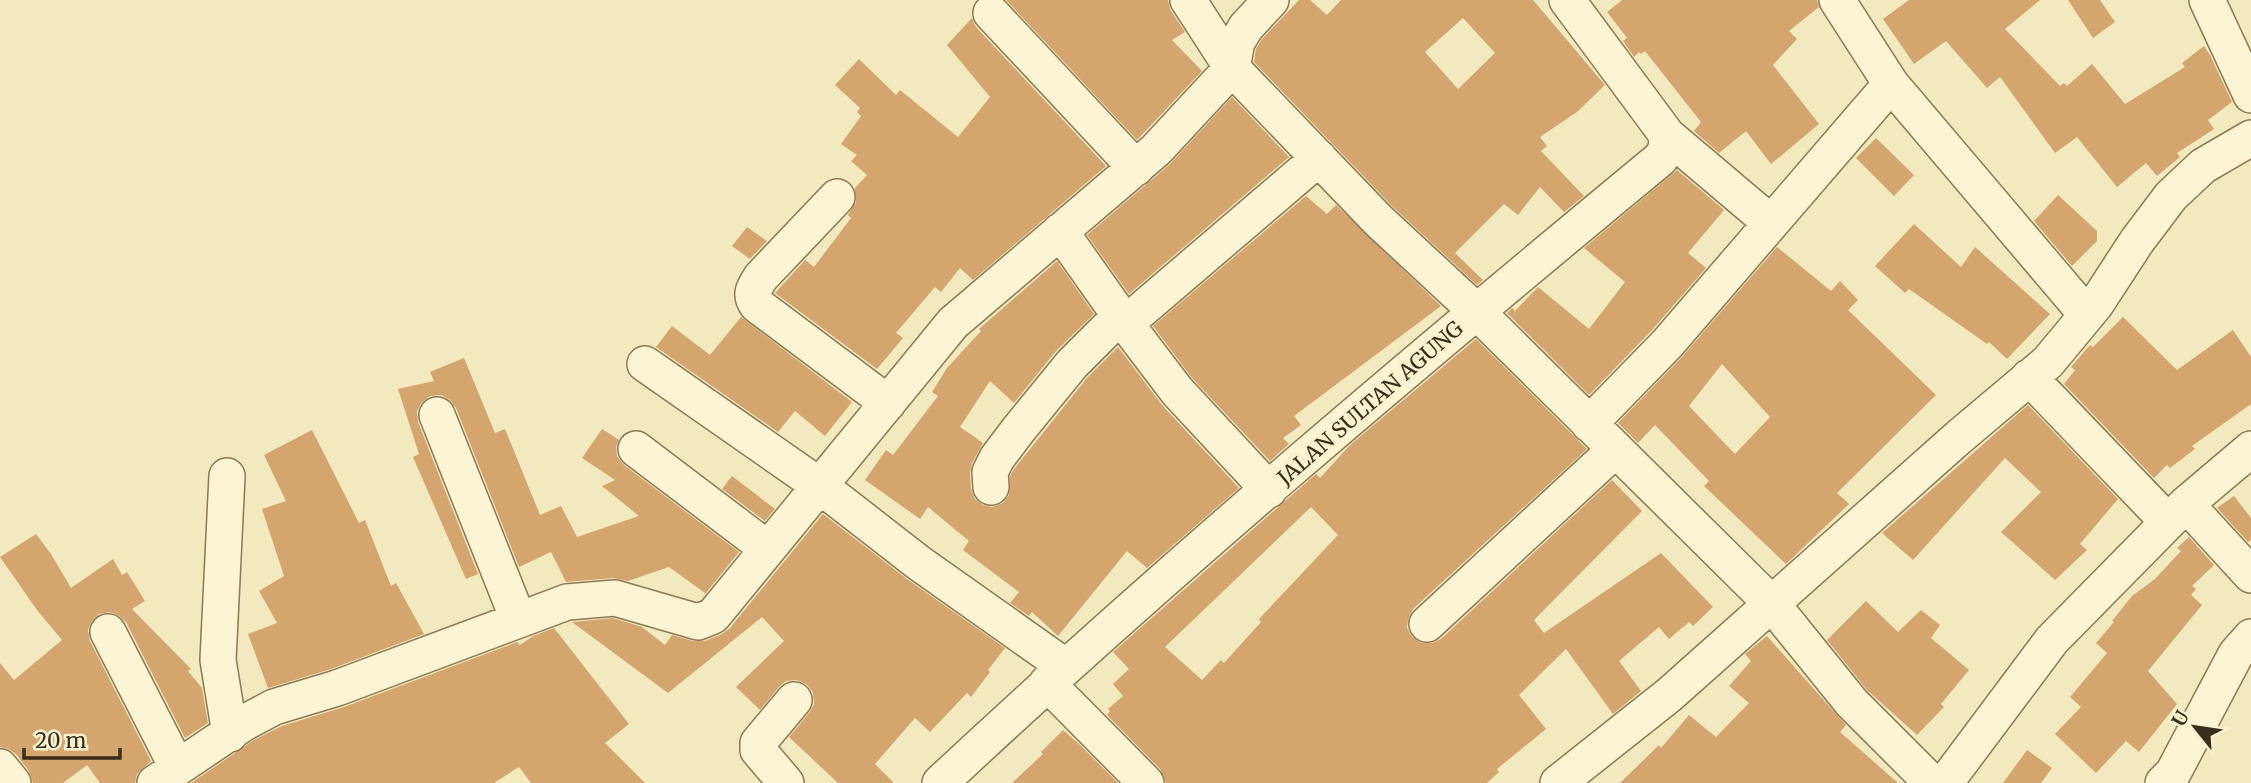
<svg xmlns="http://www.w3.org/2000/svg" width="2251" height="783" viewBox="0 0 2251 783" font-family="Merriweather,serif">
<rect width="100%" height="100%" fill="#f2e9be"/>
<path fill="#d5a56f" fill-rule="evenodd" d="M 1006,0 L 1168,0 L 1171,11 L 1185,32 L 1172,40 L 1202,71 L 1137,140 Z
M 1299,0 L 1310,0 L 1327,15 L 1341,0 L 1533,0 L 1605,85 L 1577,112 L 1540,137 L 1547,146 L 1541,151 L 1584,196 L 1564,212 L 1540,187 L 1518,215 L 1504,204 L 1455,253 L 1483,280 L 1477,285 L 1392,206 L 1254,62 L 1256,49 L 1262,39 ZM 1463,18 L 1495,53 L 1458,89 L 1425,52 Z
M 1622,0 L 1817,0 L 1819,7 L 1789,31 L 1797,39 L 1773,65 L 1819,124 L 1771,164 L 1746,131 L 1719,153 L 1694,131 L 1701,122 L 1645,51 L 1641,54 L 1639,52 L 1634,57 L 1623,41 L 1627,38 L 1607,12 Z
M 1909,0 L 2040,0 L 2005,29 L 2060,86 L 2064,83 L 2067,86 L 2092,64 L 2125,104 L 2185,67 L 2182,63 L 2204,46 L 2210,55 L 2232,102 L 2208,120 L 2214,129 L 2177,153 L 2180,157 L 2157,176 L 2146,163 L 2117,187 L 2077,137 L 2055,153 L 2000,77 L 1987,88 L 1946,41 L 1914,64 L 1883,19 Z
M 2068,0 L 2100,0 L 2115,22 L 2093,38 Z
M 972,18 L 976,27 L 1106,166 L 973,280 L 960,268 L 941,292 L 935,287 L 896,333 L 903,338 L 877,369 L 775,293 L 805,260 L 814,267 L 851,218 L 848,215 L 856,202 L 855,188 L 867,175 L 851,161 L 857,155 L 841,144 L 861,116 L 857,112 L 860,108 L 835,85 L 859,59 L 896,95 L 900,90 L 958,137 L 990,97 L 947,45 Z
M 1232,97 L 1289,157 L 1129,294 L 1087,235 L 1169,165 Z
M 1876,138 L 1914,175 L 1894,196 L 1856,158 Z
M 1677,170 L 1724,210 L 1688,253 L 1706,268 L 1652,330 L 1589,395 L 1507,313 L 1512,308 L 1515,311 L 1538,287 L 1589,329 L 1625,282 L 1584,248 Z
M 2058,195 L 2097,231 L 2097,241 L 2072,266 L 2034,221 Z
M 1306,196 L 1327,214 L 1336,205 L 1441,306 L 1294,416 L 1301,425 L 1283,438 L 1289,444 L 1270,461 L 1192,378 L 1153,326 Z
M 1914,224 L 1961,267 L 1975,247 L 2050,314 L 2007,359 L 1989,342 L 1987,344 L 1909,289 L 1905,293 L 1875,266 Z
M 747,227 L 767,241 L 750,259 L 732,246 Z
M 1777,247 L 1831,291 L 1840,281 L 1858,300 L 1848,310 L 1936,395 L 1837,493 L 1849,504 L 1786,564 L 1704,486 L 1709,481 L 1655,425 L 1638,443 L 1618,423 L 1681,358 ZM 1722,364 L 1770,417 L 1735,454 L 1689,406 Z
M 1057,261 L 1094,314 L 1056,351 L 1014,403 L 990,381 L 960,427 L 983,443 L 972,463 L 970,473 L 971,488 L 975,499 L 983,505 L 992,507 L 1003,503 L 1009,495 L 1010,476 L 1014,469 L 1087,378 L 1118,347 L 1162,405 L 1239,488 L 1147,568 L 1127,551 L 1058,636 L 1032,612 L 1029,616 L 1010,603 L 1019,592 L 963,550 L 969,541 L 928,507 L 920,519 L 865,480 L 886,450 L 893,455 L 938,396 L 932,392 L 947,368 L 981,331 L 979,329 Z
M 741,317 L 852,402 L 825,436 L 795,411 L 778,432 L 656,347 L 672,326 L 710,355 Z
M 2123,317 L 2177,370 L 2233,330 L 2251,357 L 2251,404 L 2192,446 L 2195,449 L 2170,468 L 2167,465 L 2154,478 L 2064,384 L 2075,370 L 2071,367 L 2090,345 L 2093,347 Z
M 1476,339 L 1587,449 L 1413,609 L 1408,619 L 1407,628 L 1412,637 L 1422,643 L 1432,643 L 1441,639 L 1612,480 L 1642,511 L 1534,620 L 1544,633 L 1661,553 L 1713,607 L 1693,626 L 1689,622 L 1669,639 L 1659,627 L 1619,661 L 1641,691 L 1613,714 L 1566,649 L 1519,695 L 1546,729 L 1497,769 L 1499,772 L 1487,783 L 1166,783 L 1160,769 L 1107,715 L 1110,711 L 1108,709 L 1123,696 L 1113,684 L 1129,669 L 1113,652 L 1316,474 L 1320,478 L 1350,445 ZM 1311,507 L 1338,535 L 1259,619 L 1261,622 L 1224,663 L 1221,660 L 1202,680 L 1165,647 Z
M 464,358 L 495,433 L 505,429 L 540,515 L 561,506 L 577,537 L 639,516 L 602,486 L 615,480 L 582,458 L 602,429 L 619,440 L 616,447 L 617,456 L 624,465 L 739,552 L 701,599 L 705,593 L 669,567 L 628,581 L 613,578 L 566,582 L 551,552 L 519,567 L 456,408 L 449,399 L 441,395 L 430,396 L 421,403 L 417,411 L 418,422 L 478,574 L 466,579 L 413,457 L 419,454 L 398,389 L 434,381 L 430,372 Z
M 2028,405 L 2118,499 L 2080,544 L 2087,550 L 2055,580 L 2001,532 L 2041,492 L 2005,458 L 1913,560 L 1882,533 Z
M 312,430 L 359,523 L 365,520 L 391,586 L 396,583 L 424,634 L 331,669 L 268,688 L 248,634 L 277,623 L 259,591 L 284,576 L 262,509 L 286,501 L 264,455 Z
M 732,476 L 775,509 L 765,521 L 722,489 Z
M 2234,496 L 2251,518 L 2251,540 L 2248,542 L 2217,508 Z
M 823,514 L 907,579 L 1005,648 L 988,670 L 990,672 L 971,697 L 967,693 L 930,732 L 915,718 L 875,764 L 894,783 L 838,783 L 789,737 L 809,713 L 814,704 L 813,692 L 806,684 L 797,680 L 786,681 L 779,687 L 760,710 L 736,687 L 784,641 L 762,617 L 668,693 L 572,622 L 613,618 L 642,627 L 665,645 L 672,635 L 693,641 L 705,641 L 720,635 L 729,629 Z
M 36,534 L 51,554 L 71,588 L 113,559 L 122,575 L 127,572 L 145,601 L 132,609 L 191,669 L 188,671 L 202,688 L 208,723 L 185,738 L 126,622 L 119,616 L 110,612 L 99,614 L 92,621 L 88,630 L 90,641 L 151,761 L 137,774 L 135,783 L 100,783 L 87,765 L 63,783 L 33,783 L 29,771 L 16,754 L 8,749 L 0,747 L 0,663 L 14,680 L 62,640 L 37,610 L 0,557 Z
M 2189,537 L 2214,565 L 2192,586 L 2196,589 L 2191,595 L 2202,605 L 2148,671 L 2177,704 L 2139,752 L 2126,741 L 2096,773 L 2055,734 L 2081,707 L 2070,697 L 2107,653 L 2096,643 L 2114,622 L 2112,621 L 2132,596 L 2155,579 L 2181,551 L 2177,548 Z
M 1866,601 L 1898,632 L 1921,610 L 1940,625 L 1931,638 L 1969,670 L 1941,704 L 1944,707 L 1917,735 L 1867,690 L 1827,640 Z
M 554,628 L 629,724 L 605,743 L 645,783 L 531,783 L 519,767 L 494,783 L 191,783 L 254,740 L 282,726 L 344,707 L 517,642 L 520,645 L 533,636 Z
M 1767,636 L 1846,725 L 1840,732 L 1898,783 L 1620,783 L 1659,745 L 1661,748 L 1689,715 L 1716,737 L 1749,703 L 1729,686 L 1751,661 L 1745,654 Z
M 1063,730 L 1079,744 L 1118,783 L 1012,783 L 1043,754 L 1041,752 Z
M 2027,750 L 2052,768 L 2041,783 L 2003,783 Z"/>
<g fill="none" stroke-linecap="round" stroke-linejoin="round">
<defs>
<path id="street" d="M 1188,0 L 1232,68 L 1378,220 L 1476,311 L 1772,604 L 1852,703 L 1932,783
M 1837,0 L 1891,84 L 2087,315
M 2207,0 L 2251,95
M 991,13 L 1136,168
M 1667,135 L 1771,223
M 837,197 L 761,277 C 754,288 749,294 757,305 L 888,403
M 1060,231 L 1120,316 L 1177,391 L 1269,490
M 1125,324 L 1319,158
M 645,364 L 820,486 L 919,563 L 1066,667
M 2029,377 L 2168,522
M 437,415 L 518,619
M 1589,424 L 1667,344 L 1891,84
M 636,449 L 768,549
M 227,476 L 218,660 L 230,734
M 991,487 L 990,472 L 997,458 L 1019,429 L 1072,364 L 1120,316
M 2186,504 L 2251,575
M 1427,624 L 1615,450
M 108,632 L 177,767
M 1047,683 L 1146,783
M 0,767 L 13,783
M 155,783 L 244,723 L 274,707 L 337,688 L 567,602 L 615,598 L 698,622 L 713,616 L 953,323 L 1156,150 L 1232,68 L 1237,42 L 1246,27 L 1271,0
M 786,783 L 758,750 L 758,743 L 794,700
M 940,783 C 1172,566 1416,361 1660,159 L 1666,150 L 1667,135 L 1567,0
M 1558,783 L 1669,695 L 1959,437 L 2048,362 L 2096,304 L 2137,241 L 2171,196 L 2203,166 L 2251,138
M 1945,783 L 2052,640 L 2186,504 L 2251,449
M 2163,783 L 2173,773 L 2236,654 L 2251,637"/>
</defs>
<use href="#street" stroke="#8d7955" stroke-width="38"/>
<use href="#street" stroke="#fcf4d2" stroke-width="35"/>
</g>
<g text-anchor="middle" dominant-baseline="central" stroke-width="5" stroke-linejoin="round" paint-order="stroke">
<g font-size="21" fill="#3a2e1b" stroke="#f9f2ce">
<text transform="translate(1370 403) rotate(-41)">JALAN SULTAN AGUNG</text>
</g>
</g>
<g transform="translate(2195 727) rotate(300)" stroke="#f9f2ce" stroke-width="5" paint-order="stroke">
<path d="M0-5L12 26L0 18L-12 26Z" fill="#3a2e1b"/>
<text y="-10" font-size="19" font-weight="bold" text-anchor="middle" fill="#3a2e1b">U</text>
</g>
<path d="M24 748v10h96v-10" fill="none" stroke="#3a2e1b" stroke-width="3.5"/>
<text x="35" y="748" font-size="21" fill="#3a2e1b" stroke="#f9f2ce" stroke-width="5" paint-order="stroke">20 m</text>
</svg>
